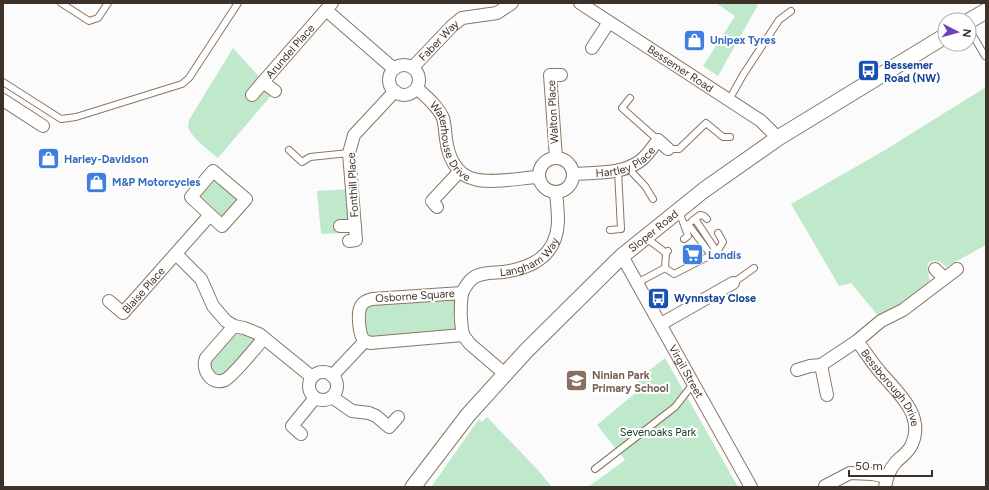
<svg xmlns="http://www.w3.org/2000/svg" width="989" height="490" viewBox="0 0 989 490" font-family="Figtree,sans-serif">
<rect width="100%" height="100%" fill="#fbfbfb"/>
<path fill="#c0e9cc" d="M 716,3 L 755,3 L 758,5 L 718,76 L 703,66 L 735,16 Z
M 233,48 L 263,81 L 275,91 L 218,158 C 210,151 189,136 188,126 C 188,124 189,122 189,120 Z
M 986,87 L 986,245 L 946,267 C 942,263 940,261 934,261 C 923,262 929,271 929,277 C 930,280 929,281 928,284 L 905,305 L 879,317 L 851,283 L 839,286 L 791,204 L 885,150 Z
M 213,171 L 246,199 L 222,226 L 191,197 Z
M 352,189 L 355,226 L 341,226 L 341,233 L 321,234 L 317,191 Z
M 462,293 L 463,335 L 370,343 L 359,322 L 361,306 Z
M 234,326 L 259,334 L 228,378 L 214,380 L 206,358 Z
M 665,358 L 738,487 L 588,487 L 625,460 L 597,425 L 639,390 L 636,384 L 641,377 Z
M 487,417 L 537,469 L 552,487 L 431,487 L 479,419 L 482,422 Z"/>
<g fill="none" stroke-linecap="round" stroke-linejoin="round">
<defs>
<path id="service" d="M 61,3 L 89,21 L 98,18 L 108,3
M 969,29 L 985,56
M 3,82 L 61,119 L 76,117 L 182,84 L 189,78 L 238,3
M 630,98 L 622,108 L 658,140
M 729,100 L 743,75 L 779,20 L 791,11
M 668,149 L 679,149 L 706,123 L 723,137 L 730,137
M 289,150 L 302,162 L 310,157 L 349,153
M 628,168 L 645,186 L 653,199
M 679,211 L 688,236 L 684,239
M 695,219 L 717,252
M 692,221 L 700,215 L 704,216 L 707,219
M 688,224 L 711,255
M 610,230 L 621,229 L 618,171
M 645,237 L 666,253 L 668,251
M 665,268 L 674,274 L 717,252 L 723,242 L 718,233
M 637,283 L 665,268 L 666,253
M 733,283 L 754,268
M 595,469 L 675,407 L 693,384"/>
<g id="minor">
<path id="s1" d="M 580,3 L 761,121 L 778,138"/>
<path d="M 326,10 L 394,69"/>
<path d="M 592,48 L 609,22"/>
<circle cx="404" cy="80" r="15"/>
<path id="s2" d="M 413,67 L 452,26 L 462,18 L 497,13 L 512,3"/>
<path id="s3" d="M 417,88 C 426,97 438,106 443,118 C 445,125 445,132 446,139 C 448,156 456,175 474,179 C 491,184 520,178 538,177"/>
<path id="s4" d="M 275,91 L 263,82 L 332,3"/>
<path d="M 252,95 L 263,82"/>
<path d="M 3,100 L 43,126"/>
<circle cx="556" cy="175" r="17"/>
<path d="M 556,158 L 550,75 L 561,75"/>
<path d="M 213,171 L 246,199 L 222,226 L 191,197 Z"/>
<path id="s5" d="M 573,174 C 595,172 621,175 640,161 C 647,156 653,147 658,140 L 668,149"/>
<path d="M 437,207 L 432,201 L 459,172"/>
<path d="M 340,226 L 355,226"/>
<path d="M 349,241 L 356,240 L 349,153 L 354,135 L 395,91"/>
<path d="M 176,254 L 201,279 L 213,306 L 226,321 L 234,326 L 244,328 L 259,334 L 312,377"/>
<path id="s6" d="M 622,256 L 751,487"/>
<path d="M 935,269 L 944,278"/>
<path d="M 462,293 C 460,307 460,320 463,335 L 370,343 C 369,342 365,341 364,340 C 359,335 357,313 361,306 C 363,302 368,300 372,299 Z"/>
<path id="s7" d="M 462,293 C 465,287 468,282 473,278 C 481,272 494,273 503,272 C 533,268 557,255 558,221 C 558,212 557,202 556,193"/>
<path id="s8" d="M 109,301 L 123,313 L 210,215"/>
<path d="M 661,324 L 733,283"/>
<path d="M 234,326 L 206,358 C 201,369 211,386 225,380 C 233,376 257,346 264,338"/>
<path d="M 463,335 L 470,344 L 505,374"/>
<path id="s9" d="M 857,341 C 865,351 872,363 881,373 C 897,392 925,415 912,444 C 909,452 902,456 896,462 C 889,470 887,477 885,487"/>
<path d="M 821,365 L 827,395"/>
<path d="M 797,370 L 810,366 L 821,365 L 857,341 L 881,321 L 903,310 L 957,269"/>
<circle cx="323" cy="386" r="14"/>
<path d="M 332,376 L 365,341"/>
<path d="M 332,397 L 352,411 L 369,413 L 376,416 L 389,427 L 398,417"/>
<path d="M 301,434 L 292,426 L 315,398"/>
<path d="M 825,486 L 850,473 L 872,474 L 887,477"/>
</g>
<g id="tertiary">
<path d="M 969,21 L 986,11"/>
<path id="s10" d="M 413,487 L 468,415 L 526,351 L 622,256 L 704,190 L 778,138 L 945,36"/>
</g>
</defs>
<use href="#service" stroke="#8d755f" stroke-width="8"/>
<use href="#minor" stroke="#8d755f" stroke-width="14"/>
<use href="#tertiary" stroke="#8d755f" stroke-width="17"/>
<use href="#service" stroke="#fff" stroke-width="6"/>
<use href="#minor" stroke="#fff" stroke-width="12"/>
<use href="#tertiary" stroke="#fff" stroke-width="15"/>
</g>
<defs>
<symbol id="shop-square" viewBox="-11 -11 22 22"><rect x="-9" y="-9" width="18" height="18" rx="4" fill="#3f7fe0" stroke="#fff"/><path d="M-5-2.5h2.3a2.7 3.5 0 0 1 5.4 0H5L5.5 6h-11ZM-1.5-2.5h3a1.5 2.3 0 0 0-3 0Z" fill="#fff"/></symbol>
<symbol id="bus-square" viewBox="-11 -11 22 22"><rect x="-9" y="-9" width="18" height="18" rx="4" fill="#1a4fb4" stroke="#fff"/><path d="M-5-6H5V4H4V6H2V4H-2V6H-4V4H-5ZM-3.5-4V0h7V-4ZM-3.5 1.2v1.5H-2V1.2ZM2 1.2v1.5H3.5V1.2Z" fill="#fff"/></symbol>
<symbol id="supermarket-square" viewBox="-11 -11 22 22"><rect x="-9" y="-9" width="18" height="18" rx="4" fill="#3f7fe0" stroke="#fff"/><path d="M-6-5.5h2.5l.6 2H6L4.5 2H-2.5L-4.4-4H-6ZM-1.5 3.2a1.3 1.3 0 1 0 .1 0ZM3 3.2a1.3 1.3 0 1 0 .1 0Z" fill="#fff"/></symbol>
<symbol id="school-square" viewBox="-11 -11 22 22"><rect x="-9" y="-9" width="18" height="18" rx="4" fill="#8d6e63" stroke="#fff"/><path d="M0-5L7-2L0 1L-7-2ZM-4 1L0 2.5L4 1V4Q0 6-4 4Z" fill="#fff"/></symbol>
</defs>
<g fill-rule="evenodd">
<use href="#shop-square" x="682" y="28" width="25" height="25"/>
<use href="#bus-square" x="856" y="58" width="25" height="25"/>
<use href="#shop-square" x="36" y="146" width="25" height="25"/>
<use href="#shop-square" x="84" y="170" width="25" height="25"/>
<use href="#supermarket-square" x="680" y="242" width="25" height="25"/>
<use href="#bus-square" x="646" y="286" width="25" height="25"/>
<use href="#school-square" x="564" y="368" width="25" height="25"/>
</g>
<g text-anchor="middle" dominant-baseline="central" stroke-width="4" stroke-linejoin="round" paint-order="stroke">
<g font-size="11" font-weight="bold" fill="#366cbe" stroke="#fff" text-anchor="start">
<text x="710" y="40">Unipex Tyres</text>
<text x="64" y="159">Harley-Davidson</text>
<text x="112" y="182">M&amp;P Motorcycles</text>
<text x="708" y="255">Londis</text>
</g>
<g font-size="11" fill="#3d3229" stroke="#fff">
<text stroke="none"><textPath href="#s2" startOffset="37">Faber Way</textPath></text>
<text stroke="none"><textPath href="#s4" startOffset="56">Arundel Place</textPath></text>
<text stroke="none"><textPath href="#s1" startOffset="120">Bessemer Road</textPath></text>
<text transform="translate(553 112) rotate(-93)">Walton Place</text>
<text stroke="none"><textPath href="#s3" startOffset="65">Waterhouse Drive</textPath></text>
<text stroke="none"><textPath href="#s5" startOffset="55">Hartley Place</textPath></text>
<text transform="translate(353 185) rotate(-93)">Fonthill Place</text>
<text stroke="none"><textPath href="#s10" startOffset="352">Sloper Road</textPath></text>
<text stroke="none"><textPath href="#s7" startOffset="81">Langham Way</textPath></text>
<text stroke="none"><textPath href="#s8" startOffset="49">Blaise Place</textPath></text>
<text transform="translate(415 296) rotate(-4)">Osborne Square</text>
<text stroke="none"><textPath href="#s6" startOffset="132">Virgil Street</textPath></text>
<text stroke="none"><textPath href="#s9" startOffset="58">Bessborough Drive</textPath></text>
</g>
<g font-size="11" font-weight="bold" fill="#164399" stroke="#fff" text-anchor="start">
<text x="884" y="65">Bessemer<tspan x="884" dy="13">Road (NW)</tspan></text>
<text x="674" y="298">Wynnstay Close</text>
</g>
<g font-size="11" font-weight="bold" fill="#785e54" stroke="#fff" text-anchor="start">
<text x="592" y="375">Ninian Park<tspan x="592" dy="13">Primary School</tspan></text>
</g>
<g font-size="11" fill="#114426" stroke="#fff">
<text x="658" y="432">Sevenoaks Park</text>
</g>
</g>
<rect width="989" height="490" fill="none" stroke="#3d3229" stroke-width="8"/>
<g transform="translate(957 32) rotate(96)"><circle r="19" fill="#ffffff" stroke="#b1ada9"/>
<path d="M0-3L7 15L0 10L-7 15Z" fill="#7042ba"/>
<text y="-6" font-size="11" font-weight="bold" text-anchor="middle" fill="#3d3229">N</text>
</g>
<path d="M849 470v6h83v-6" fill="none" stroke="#3d3229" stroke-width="2"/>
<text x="855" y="470" font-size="12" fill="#3d3229" stroke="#ffffff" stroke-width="3" paint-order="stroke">50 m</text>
</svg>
